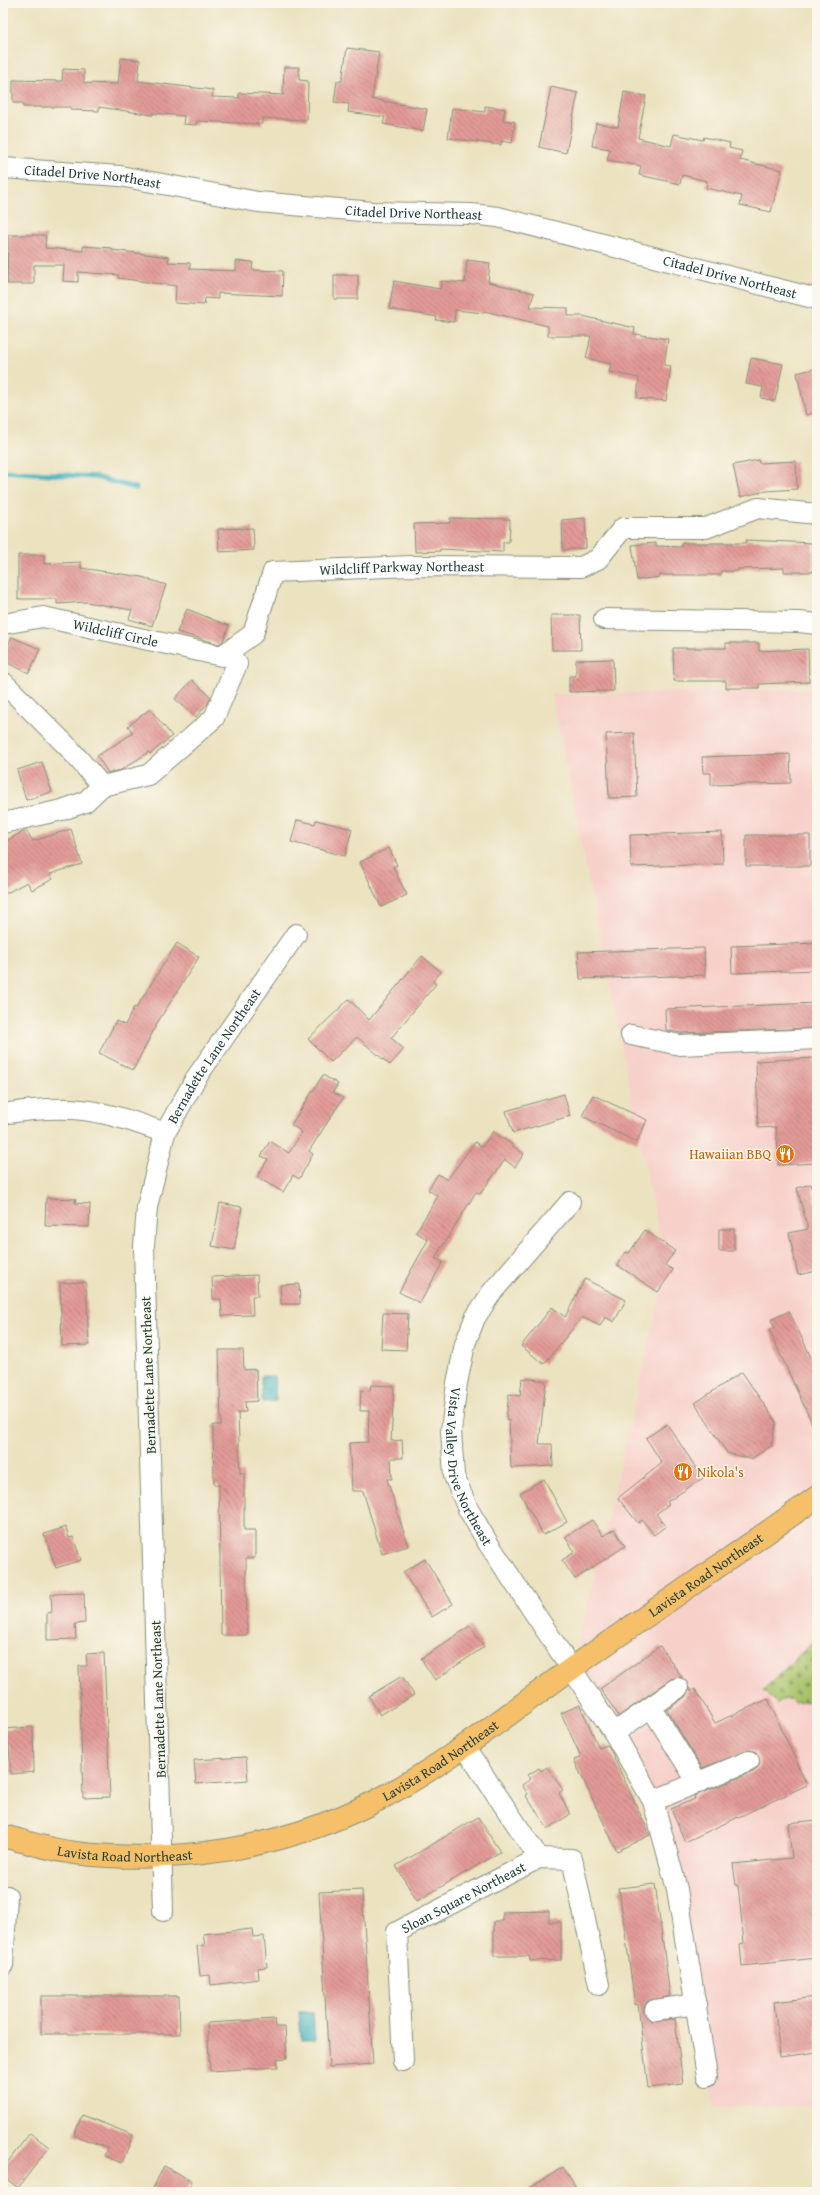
<svg xmlns="http://www.w3.org/2000/svg" width="820" height="2195" viewBox="0 0 820 2195" font-family="'Gentium Book Plus',serif">
<defs>
<pattern id="cemetery-stones" width="16" height="16" patternUnits="userSpaceOnUse"><rect width="16" height="16" fill="#a7c167"/><path d="M2 7V4a2 2 0 0 1 4 0v3zM10 15v-3a2 2 0 0 1 4 0v3z" fill="#879e56"/></pattern>
<pattern id="water-ripples" width="26" height="14" patternUnits="userSpaceOnUse"><rect width="26" height="14" fill="#46b4c0"/><path d="M2 4q2-2 4 0t4 0M15 11q2-2 4 0t4 0" fill="none" stroke="#3a949d"/></pattern>
<pattern id="building-back-hatch" width="6" height="6" patternUnits="userSpaceOnUse"><rect width="6" height="6" fill="#e29a96"/><path d="M-1 5l2 2M0 0l6 6M5-1l2 2" fill="none" stroke="#b77f7b"/></pattern>
</defs>
<rect width="100%" height="100%" fill="#fbf7ec"/>
<filter id="ink" filterUnits="userSpaceOnUse"><feTurbulence type="fractalNoise" baseFrequency=".025" numOctaves="2"/><feDisplacementMap in="SourceGraphic" scale="8" xChannelSelector="R" yChannelSelector="G"/><feConvolveMatrix kernelMatrix="1 2 1 2 8 2 1 2 1" color-interpolation-filters="sRGB"/></filter>
<filter id="wash" filterUnits="userSpaceOnUse"><feTurbulence type="fractalNoise" baseFrequency=".012" numOctaves="4" result="noise"/><feDisplacementMap in="SourceGraphic" scale="16" xChannelSelector="R" yChannelSelector="G"/><feGaussianBlur stdDeviation="0.9" result="paint"/><feColorMatrix in="noise" values="0 0 0 0 0 0 0 0 0 0 0 0 0 0 0 0 0 1.4 0 .05"/><feComposite in="paint" operator="in"/></filter>
<g filter="url(#wash)">
<rect width="100%" height="100%" fill="#ebe2c0"/>
<path fill="#f7d0ca" d="M 817,689 L 817,2106 L 714,2107 L 677,1889 L 576,1654 L 666,1270 L 552,695 Z"/>
<path fill="url(#cemetery-stones)" stroke="#637f4e" d="M 817,1638 L 817,1685 L 813,1701 L 794,1703 L 790,1699 L 780,1700 L 777,1704 L 763,1690 Z"/>
<path fill="url(#water-ripples)" stroke="#32787a" d="M 261,1376 L 274,1376 L 276,1401 L 262,1402 Z
M 299,2012 L 313,2012 L 315,2040 L 301,2040 Z"/>
<g fill="none" stroke-linecap="round" stroke-linejoin="round">
<path stroke="#46b4c0" stroke-width="5" d="M 3,471 L 95,477 L 136,488"/>
</g>
<g id="blocks">
<path fill="url(#building-back-hatch)" d="M 347,48 L 379,52 L 372,99 L 427,109 L 423,131 L 383,124 L 385,117 L 348,112 L 349,104 L 334,102 L 337,81 L 342,81 Z
M 121,58 L 140,60 L 138,81 L 213,90 L 212,97 L 239,98 L 239,93 L 283,95 L 284,67 L 299,67 L 299,80 L 308,81 L 307,120 L 262,118 L 262,124 L 197,121 L 196,125 L 183,124 L 184,116 L 153,113 L 153,115 L 99,107 L 99,111 L 71,110 L 71,107 L 23,107 L 23,103 L 13,103 L 13,80 L 62,81 L 63,69 L 84,70 L 84,83 L 118,84 Z
M 551,87 L 578,93 L 566,153 L 539,147 Z
M 624,92 L 646,96 L 638,138 L 671,146 L 674,134 L 703,140 L 704,137 L 730,143 L 729,148 L 742,151 L 740,160 L 782,170 L 771,212 L 740,205 L 742,196 L 706,188 L 707,181 L 682,175 L 680,184 L 639,175 L 641,166 L 607,160 L 610,149 L 592,146 L 596,123 L 618,127 Z
M 485,106 L 505,109 L 503,120 L 515,122 L 512,143 L 501,141 L 501,145 L 448,138 L 452,108 L 485,112 Z
M 8,235 L 46,235 L 45,248 L 83,251 L 83,246 L 112,248 L 112,250 L 169,257 L 168,262 L 190,263 L 190,269 L 236,271 L 236,261 L 253,262 L 252,270 L 283,271 L 282,296 L 218,293 L 218,299 L 205,298 L 204,305 L 175,303 L 176,286 L 118,278 L 119,275 L 78,272 L 78,282 L 63,281 L 64,265 L 34,265 L 34,284 L 7,284 Z
M 467,260 L 490,263 L 488,282 L 534,293 L 530,307 L 568,308 L 568,316 L 582,316 L 635,328 L 634,334 L 668,339 L 664,365 L 671,366 L 666,401 L 637,398 L 639,378 L 609,372 L 611,364 L 586,358 L 591,336 L 548,336 L 548,326 L 484,311 L 484,313 L 455,310 L 454,322 L 436,320 L 437,317 L 389,309 L 394,281 L 440,289 L 441,281 L 465,283 Z
M 334,275 L 358,275 L 358,299 L 334,299 Z
M 751,358 L 783,364 L 775,401 L 761,398 L 763,387 L 746,384 Z
M 817,368 L 817,412 L 806,415 L 797,373 Z
M 758,460 L 759,463 L 796,461 L 797,489 L 766,491 L 740,497 L 733,465 Z
M 450,518 L 510,519 L 509,542 L 503,542 L 503,552 L 440,549 L 440,551 L 415,552 L 414,524 L 450,523 Z
M 585,518 L 586,548 L 563,550 L 562,520 Z
M 253,528 L 254,550 L 219,552 L 218,529 Z
M 746,540 L 813,543 L 813,572 L 784,572 L 784,568 L 738,569 L 738,571 L 721,571 L 721,575 L 660,575 L 660,577 L 637,580 L 632,545 L 656,543 L 656,546 L 682,547 L 682,543 L 746,543 Z
M 18,555 L 44,555 L 44,564 L 81,562 L 81,568 L 142,577 L 166,585 L 152,626 L 129,619 L 132,610 L 86,602 L 57,604 L 57,599 L 18,599 Z
M 187,609 L 229,626 L 223,641 L 219,644 L 177,632 Z
M 551,615 L 580,615 L 581,650 L 552,650 Z
M 12,637 L 40,649 L 29,673 L 3,661 L 3,656 Z
M 726,643 L 759,643 L 759,651 L 808,649 L 809,682 L 759,684 L 759,688 L 726,688 L 726,681 L 674,681 L 673,648 L 726,648 Z
M 613,659 L 614,691 L 569,692 L 569,676 L 576,676 L 576,660 Z
M 192,680 L 211,697 L 208,703 L 196,717 L 175,699 Z
M 150,709 L 172,736 L 150,754 L 149,752 L 121,770 L 108,773 L 97,756 L 133,733 L 128,726 Z
M 634,733 L 637,797 L 609,798 L 606,734 Z
M 790,754 L 791,783 L 711,785 L 711,773 L 703,773 L 702,757 Z
M 42,762 L 52,792 L 26,800 L 17,770 Z
M 297,820 L 315,824 L 316,820 L 352,829 L 345,856 L 291,842 Z
M 71,829 L 82,864 L 50,874 L 53,879 L 32,890 L 27,882 L 3,895 L 3,843 L 26,830 L 33,841 Z
M 722,832 L 723,864 L 631,867 L 630,835 Z
M 746,835 L 810,835 L 810,866 L 746,866 Z
M 389,848 L 397,865 L 393,867 L 407,895 L 381,907 L 360,862 Z
M 177,943 L 199,957 L 159,1020 L 133,1070 L 99,1053 L 116,1021 L 125,1025 L 134,1007 L 136,1008 Z
M 817,943 L 817,970 L 732,973 L 731,946 Z
M 704,948 L 705,975 L 580,979 L 578,952 Z
M 422,956 L 441,972 L 433,981 L 436,984 L 391,1038 L 404,1049 L 390,1065 L 357,1037 L 331,1062 L 308,1039 L 349,999 L 369,1020 Z
M 817,1003 L 817,1028 L 681,1033 L 666,1030 L 665,1009 Z
M 814,1058 L 817,1163 L 779,1165 L 776,1127 L 758,1128 L 756,1061 Z
M 323,1075 L 338,1084 L 333,1092 L 343,1098 L 309,1151 L 313,1154 L 299,1179 L 293,1175 L 283,1192 L 257,1177 L 268,1159 L 261,1156 L 270,1141 L 289,1153 L 302,1132 L 291,1125 Z
M 564,1094 L 570,1116 L 513,1133 L 506,1111 Z
M 593,1095 L 647,1120 L 637,1142 L 582,1116 Z
M 493,1131 L 524,1154 L 515,1167 L 505,1160 L 480,1194 L 476,1192 L 435,1258 L 443,1262 L 420,1303 L 399,1292 L 428,1240 L 416,1232 L 438,1196 L 428,1190 L 438,1174 L 447,1180 L 475,1142 L 482,1147 Z
M 811,1184 L 817,1206 L 817,1271 L 798,1275 L 789,1233 L 808,1229 L 797,1188 Z
M 46,1198 L 76,1199 L 75,1203 L 90,1204 L 89,1227 L 45,1226 Z
M 220,1203 L 242,1207 L 234,1250 L 212,1246 Z
M 719,1229 L 734,1229 L 734,1251 L 719,1251 Z
M 645,1230 L 675,1251 L 665,1265 L 673,1270 L 658,1292 L 617,1265 L 626,1252 L 629,1253 Z
M 257,1275 L 258,1296 L 252,1296 L 253,1315 L 222,1316 L 221,1299 L 213,1299 L 212,1277 Z
M 585,1279 L 626,1300 L 614,1322 L 605,1317 L 600,1326 L 582,1317 L 544,1364 L 521,1346 L 552,1307 L 565,1317 Z
M 86,1282 L 89,1345 L 62,1346 L 60,1283 Z
M 299,1284 L 300,1304 L 281,1304 L 280,1285 Z
M 789,1311 L 817,1370 L 817,1434 L 769,1330 L 775,1328 L 771,1320 Z
M 383,1313 L 408,1314 L 406,1350 L 381,1349 Z
M 219,1350 L 243,1350 L 244,1370 L 256,1369 L 257,1401 L 245,1402 L 246,1412 L 238,1412 L 240,1473 L 244,1473 L 244,1530 L 255,1530 L 255,1558 L 246,1558 L 247,1635 L 221,1635 L 219,1485 L 214,1485 L 213,1425 L 221,1425 Z
M 742,1372 L 776,1422 L 771,1446 L 751,1459 L 727,1453 L 695,1403 Z
M 522,1378 L 546,1381 L 539,1444 L 552,1444 L 553,1466 L 511,1468 L 509,1420 L 506,1419 L 509,1394 L 520,1396 Z
M 371,1385 L 394,1386 L 391,1441 L 402,1440 L 403,1458 L 391,1458 L 392,1479 L 387,1479 L 408,1546 L 382,1554 L 363,1491 L 352,1491 L 349,1443 L 368,1442 L 369,1411 L 360,1411 L 361,1390 L 370,1391 Z
M 667,1424 L 703,1478 L 667,1502 L 669,1504 L 656,1514 L 666,1526 L 654,1535 L 642,1520 L 638,1523 L 618,1498 L 662,1463 L 646,1438 Z
M 544,1479 L 567,1522 L 543,1535 L 520,1493 Z
M 592,1520 L 603,1536 L 614,1529 L 625,1546 L 575,1579 L 562,1560 L 575,1552 L 565,1537 Z
M 66,1527 L 69,1538 L 73,1537 L 81,1560 L 56,1568 L 44,1534 Z
M 425,1559 L 453,1604 L 432,1617 L 403,1572 Z
M 84,1593 L 85,1623 L 75,1624 L 76,1639 L 47,1640 L 47,1613 L 52,1612 L 51,1594 Z
M 470,1626 L 484,1647 L 435,1680 L 421,1659 Z
M 660,1646 L 682,1677 L 671,1679 L 619,1716 L 600,1689 Z
M 104,1653 L 110,1797 L 83,1798 L 79,1666 L 87,1666 L 86,1654 Z
M 402,1676 L 414,1695 L 380,1715 L 369,1696 Z
M 689,1688 L 691,1691 L 695,1689 L 715,1723 L 768,1699 L 807,1785 L 685,1842 L 671,1809 L 695,1799 L 694,1796 L 753,1772 L 758,1768 L 760,1762 L 756,1752 L 750,1750 L 702,1768 L 667,1710 L 685,1697 Z
M 580,1705 L 599,1748 L 607,1745 L 609,1747 L 650,1835 L 617,1851 L 574,1760 L 581,1757 L 561,1713 Z
M 33,1727 L 34,1772 L 11,1774 L 9,1745 L 3,1745 L 3,1729 Z
M 246,1757 L 248,1780 L 196,1784 L 194,1760 Z
M 547,1767 L 563,1790 L 559,1793 L 569,1812 L 569,1815 L 548,1829 L 526,1796 L 528,1794 L 522,1785 L 531,1779 L 528,1775 L 539,1768 L 541,1771 Z
M 478,1817 L 500,1852 L 417,1901 L 396,1866 Z
M 817,1820 L 817,1958 L 742,1966 L 740,1944 L 744,1943 L 738,1885 L 736,1885 L 733,1864 L 792,1858 L 788,1823 Z
M 655,1884 L 670,1996 L 648,2001 L 644,2005 L 644,2012 L 651,2021 L 675,2019 L 683,2084 L 648,2088 L 638,2004 L 635,2005 L 619,1888 Z
M 362,1890 L 373,2064 L 329,2067 L 319,1892 Z
M 549,1911 L 549,1922 L 561,1922 L 561,1960 L 530,1961 L 529,1956 L 494,1956 L 494,1921 L 503,1921 L 503,1912 Z
M 252,1929 L 253,1937 L 264,1936 L 267,1967 L 258,1968 L 259,1979 L 211,1985 L 210,1975 L 200,1976 L 197,1946 L 205,1945 L 203,1934 Z
M 41,1996 L 179,1996 L 180,2034 L 41,2034 Z
M 817,1997 L 817,2052 L 780,2057 L 774,2002 Z
M 275,2019 L 276,2027 L 285,2027 L 287,2058 L 277,2059 L 278,2067 L 210,2071 L 207,2023 Z
M 82,2115 L 133,2135 L 122,2163 L 104,2156 L 107,2148 L 74,2135 Z
M 30,2133 L 49,2147 L 18,2188 L 3,2176 L 3,2168 Z
M 164,2166 L 192,2181 L 186,2192 L 160,2192 L 153,2188 Z
M 563,2167 L 579,2192 L 524,2192 Z"/>
</g>
</g>
<g filter="url(#ink)">
<use href="#blocks" fill-opacity="0" stroke="#85907a" stroke-width="1"/>
<g fill="none" stroke-linecap="round" stroke-linejoin="round">
<defs>
<g id="minor">
<path id="s1" d="M 3,168 L 120,176 L 258,202 L 373,212 L 471,214 L 498,217 L 817,299"/>
<path d="M 604,619 L 799,622 L 817,624"/>
<path id="s2" d="M 3,624 L 43,617 L 222,656 L 253,634 L 273,572 L 411,566 L 581,567 L 598,559 L 623,528 L 706,528 L 758,508 L 817,514"/>
<path d="M 3,682 L 68,747 L 102,786"/>
<path d="M 3,823 L 62,810 L 85,802 L 102,786 L 148,775 L 214,718 L 237,664 L 227,652"/>
<path d="M 631,1035 L 680,1045 L 817,1039"/>
<path d="M 3,1114 C 70,1103 102,1109 165,1133"/>
<path id="s3" d="M 570,1202 L 492,1292 L 475,1318 L 465,1344 L 457,1383 L 451,1431 L 454,1476 L 468,1509 L 488,1543 L 614,1733 L 653,1801 L 677,1889 L 707,2076"/>
<path d="M 651,1707 L 698,1783"/>
<path d="M 614,1733 L 678,1688"/>
<path d="M 464,1746 L 539,1858"/>
<path d="M 653,1801 L 749,1761"/>
<path id="s4" d="M 163,1911 L 144,1246 L 147,1207 L 165,1133 L 196,1078 L 296,934"/>
<path d="M 3,1965 L 7,1896"/>
<path d="M 655,2010 L 696,2004"/>
<path id="s5" d="M 403,2061 L 397,1932 L 539,1858 L 572,1859 L 599,1985"/>
</g>
<g id="major">
<path id="s6" d="M 3,1836 C 27,1842 51,1850 75,1853 C 176,1865 280,1849 372,1803 C 441,1768 508,1714 571,1669 C 652,1611 736,1555 817,1497"/>
</g>
</defs>
<use href="#minor" stroke="#85907a" stroke-width="22"/>
<use href="#major" stroke="#85907a" stroke-width="24"/>
<use href="#minor" stroke="#fff" stroke-width="20"/>
<use href="#major" stroke="#f6c06b" stroke-width="22"/>
</g>
</g>
<defs>
<symbol id="restaurant-disc" viewBox="-11 -11 22 22"><circle r="9.5" fill="#e8710a" stroke="#fbf7ec"/><path d="M-5-6h1v4h1v-4h1v4h1v-4h1v5L-1.5 .5V6h-2V.5L-5-1ZM5-6V6H3V1.5H1.5Q1.5-4 5-6Z" fill="#fff"/></symbol>
</defs>
<g fill-rule="evenodd">
<use href="#restaurant-disc" x="774" y="1143" width="22" height="22"/>
<use href="#restaurant-disc" x="672" y="1461" width="22" height="22"/>
</g>
<g text-anchor="middle" dominant-baseline="central" stroke-width="3" stroke-linejoin="round" paint-order="stroke">
<g font-size="14" fill="#1f3d34" stroke="#fbf7ec">
<text stroke="none"><textPath href="#s1" startOffset="90">Citadel Drive Northeast</textPath></text>
<text stroke="none"><textPath href="#s1" startOffset="414">Citadel Drive Northeast</textPath></text>
<text stroke="none"><textPath href="#s1" startOffset="738">Citadel Drive Northeast</textPath></text>
<text stroke="none"><textPath href="#s2" startOffset="456">Wildcliff Parkway Northeast</textPath></text>
<text stroke="none"><textPath href="#s2" startOffset="115">Wildcliff Circle</textPath></text>
<text stroke="none"><textPath href="#s4" startOffset="872">Bernadette Lane Northeast</textPath></text>
<text transform="translate(148 1375) rotate(-92)">Bernadette Lane Northeast</text>
<text stroke="none"><textPath href="#s3" startOffset="305">Vista Valley Drive Northeast</textPath></text>
<text stroke="none"><textPath href="#s6" startOffset="784">Lavista Road Northeast</textPath></text>
<text transform="translate(158 1699) rotate(-92)">Bernadette Lane Northeast</text>
<text stroke="none"><textPath href="#s6" startOffset="460">Lavista Road Northeast</textPath></text>
<text stroke="none"><textPath href="#s6" startOffset="124">Lavista Road Northeast</textPath></text>
<text stroke="none"><textPath href="#s5" startOffset="204">Sloan Square Northeast</textPath></text>
</g>
<g font-size="14" fill="#c56008" stroke="#fbf7ec" text-anchor="end">
<text x="771" y="1154">Hawaiian BBQ</text>
<text x="697" y="1472" text-anchor="start">Nikola's</text>
</g>
</g>
<rect width="820" height="2195" fill="none" stroke="#fbf7ec" stroke-width="16"/>
</svg>
